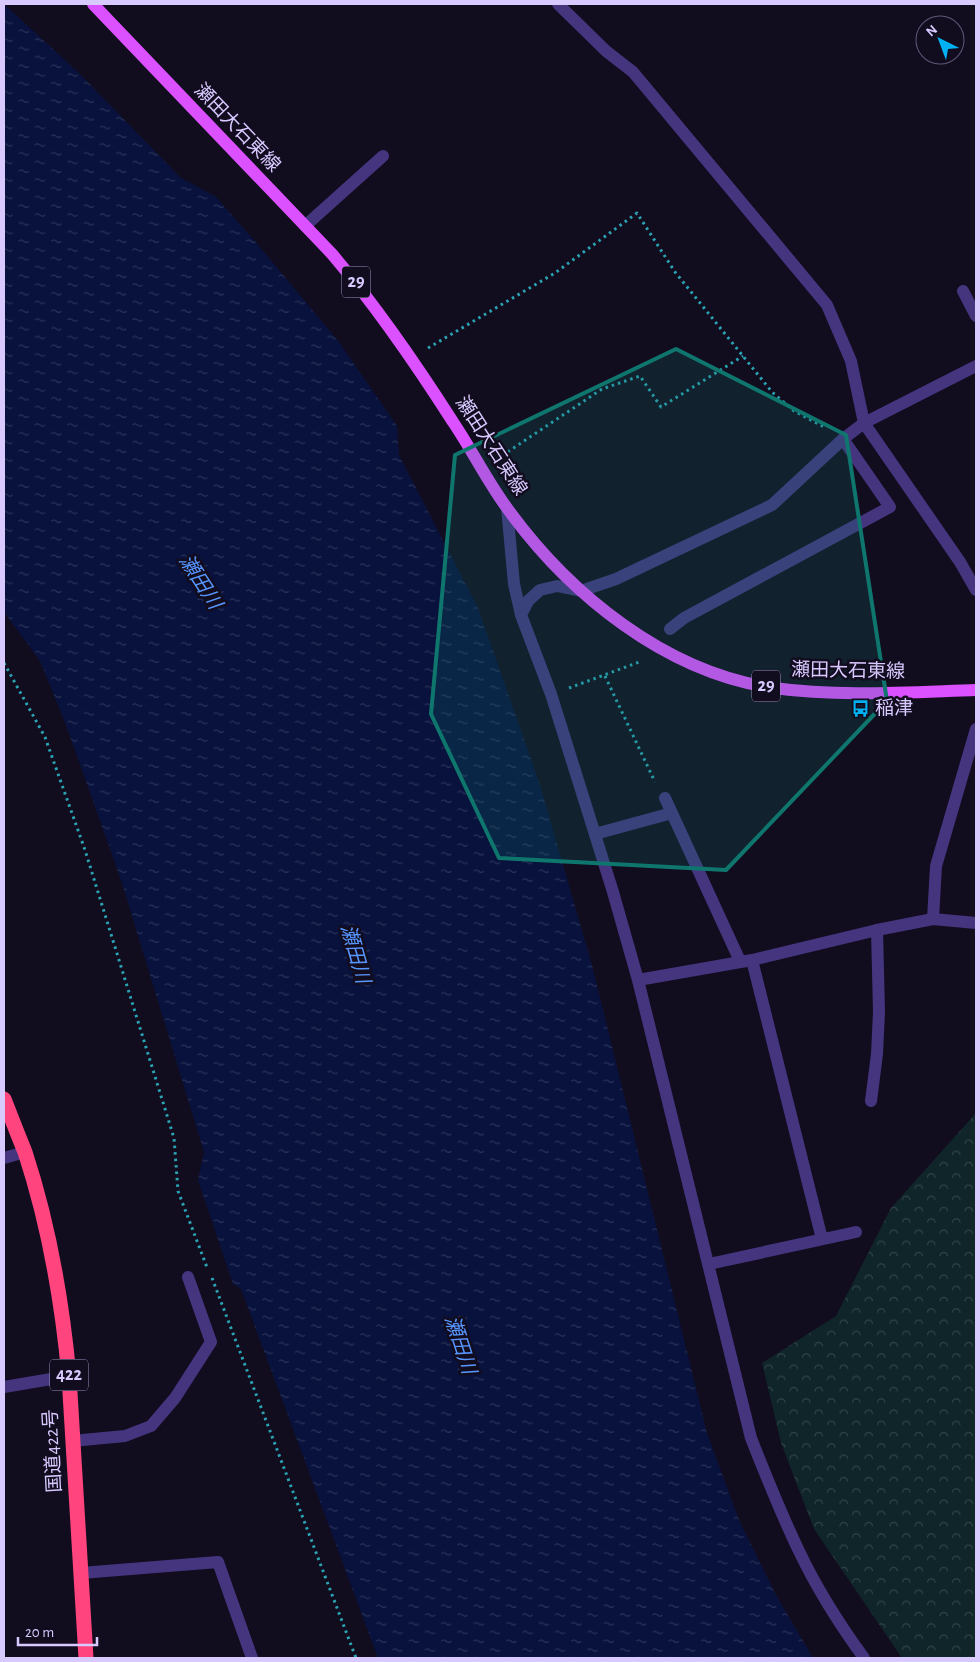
<svg xmlns="http://www.w3.org/2000/svg" width="980" height="1662" viewBox="0 0 980 1662" font-family="'Alegreya Sans','Noto Sans JP',sans-serif">
<defs>
<pattern id="forest-crowns" width="20" height="18" patternUnits="userSpaceOnUse" patternTransform="scale(1.25)"><rect width="20" height="18" fill="#0f2529"/><path d="M2 6a3 3 0 1 1 6 0M12 15a3 3 0 1 1 6 0" fill="none" stroke="#314349"/></pattern>
<pattern id="water-ripples" width="26" height="14" patternUnits="userSpaceOnUse" patternTransform="scale(1.25)"><rect width="26" height="14" fill="#08123c"/><path d="M2 4q2-2 4 0t4 0M15 11q2-2 4 0t4 0" fill="none" stroke="#2b3359"/></pattern>
</defs>
<rect width="100%" height="100%" fill="#120c1f"/>
<path fill="url(#forest-crowns)" d="M 976,1113 L 976,1658 L 902,1658 L 814,1529 L 781,1443 L 762,1363 L 836,1316 L 891,1208 Z"/>
<path fill="url(#water-ripples)" d="M 4,4 L 78,72 L 181,178 L 215,196 L 254,240 L 339,342 L 397,426 L 399,455 L 478,608 L 539,782 L 592,965 L 707,1433 L 739,1520 L 776,1595 L 813,1658 L 378,1658 L 241,1289 L 233,1284 L 198,1180 L 204,1152 L 121,880 L 66,725 L 40,661 L 4,612 Z"/>
<g fill="none" stroke-linecap="round" stroke-linejoin="round">
<path stroke="#2aa3b2" stroke-width="3" stroke-dasharray="2.5 4" stroke-linecap="butt" d="M 428,348 L 555,273 L 637,213 L 675,272 L 772,392 L 794,411 L 826,428
M 497,459 L 602,389 L 640,376 L 661,407 L 743,356
M 4,663 L 45,737 L 85,850 L 174,1138 L 178,1191 L 208,1270
M 605,676 L 655,782
M 569,688 L 642,661
M 212,1278 L 356,1658"/>
<path stroke="#45357f" stroke-width="12" d="M 305,226 L 383,156
M 963,291 L 976,316
M 665,798 L 740,961
M 595,834 L 672,813
M 871,1101 L 877,1054 L 879,1012 L 877,930"/>
<path stroke="#45357f" stroke-width="12" d="M 558,4 L 606,51 L 633,72 L 827,305 L 851,361 L 864,423 L 960,562 L 976,590
M 507,508 L 514,584 L 521,615 L 551,694 L 613,892 L 638,980 L 751,1438 C 766,1476 781,1514 799,1551 C 816,1587 840,1625 864,1658
M 521,615 L 528,601 L 540,590 L 557,586 L 581,591 L 616,579 L 772,505 L 843,439 L 864,423 L 976,366
M 670,629 L 684,618 L 890,507 L 843,439
M 933,919 L 936,866 L 976,729
M 752,960 L 822,1239
M 638,980 L 752,960 L 877,930 L 933,919 L 976,923
M 4,1158 L 25,1152
M 709,1264 L 856,1232
M 4,1387 L 69,1376
M 72,1441 L 125,1436 L 151,1426 L 175,1398 L 211,1342 L 188,1277
M 81,1573 L 218,1562 L 252,1658"/>
<path stroke="#db50ff" stroke-width="12" d="M 93,4 L 332,254 C 377,307 416,364 453,422 C 472,450 487,481 507,508 C 569,594 666,673 774,688 C 838,697 911,692 976,690"/>
<path stroke="#ff447e" stroke-width="15" d="M 4,1099 C 11,1117 18,1135 25,1152 C 49,1225 62,1300 69,1376 L 86,1658"/>
</g>
<path fill="#0f766e" fill-opacity="0.2" stroke="#0f766e" stroke-width="4" stroke-linejoin="round" d="M 676,349 L 846,435 L 887,701 L 726,870 L 499,858 L 431,714 L 455,455 Z"/>
<defs>
<symbol id="bus-bare" viewBox="-9 -9 18 18"><path d="M-5-6H5V4H4V6H2V4H-2V6H-4V4H-5ZM-3.5-4V0h7V-4ZM-3.5 1.2v1.5H-2V1.2ZM2 1.2v1.5H3.5V1.2Z" fill="#00b2f4" stroke="#120c1f" stroke-width="2.5" paint-order="stroke"/></symbol>
</defs>
<g fill-rule="evenodd">
<use href="#bus-bare" x="848" y="696" width="25" height="25"/>
</g>
<g text-anchor="middle" dominant-baseline="central" stroke-width="5" stroke-linejoin="round" paint-order="stroke">
<g fill="#120c1f" stroke="#9d90bc" stroke-width="1">
<rect x="342" y="266.5" width="28" height="31" rx="4"/>
<rect x="752" y="670.5" width="28" height="31" rx="4"/>
<rect x="50" y="1359.5" width="38" height="31" rx="4"/>
</g>
<g font-size="18" font-weight="bold" fill="#d8c9ff">
<text x="356" y="282">29</text>
<text x="766" y="686">29</text>
<text x="69" y="1375">422</text>
</g>
<g font-size="19" fill="#d8c9ff" stroke="#120c1f">
<text transform="translate(237 128) rotate(46)">瀬田大石東線</text>
<text transform="translate(491 446) rotate(57)">瀬田大石東線</text>
<text transform="translate(848 671) rotate(1)">瀬田大石東線</text>
<text transform="translate(53 1451) rotate(-93)">国道422号</text>
</g>
<g font-size="19" fill="#d8c9ff" stroke="#120c1f" text-anchor="start">
<text x="875" y="708">稲津</text>
</g>
<g font-size="20" font-style="italic" fill="#5795ff" stroke="#120c1f">
<text transform="translate(200 582) rotate(57)">瀬田川</text>
<text transform="translate(355 954) rotate(74)">瀬田川</text>
<text transform="translate(460 1345) rotate(72)">瀬田川</text>
</g>
</g>
<rect width="980" height="1662" fill="none" stroke="#d8c9ff" stroke-width="10"/>
<g transform="translate(940 40) rotate(318)"><circle r="24" fill="#120c1f" stroke="#615879"/>
<path d="M0-4L9 19L0 12L-9 19Z" fill="#00b2f4"/>
<text y="-8" font-size="14" font-weight="bold" text-anchor="middle" fill="#d8c9ff">N</text>
</g>
<path d="M18 1637v8h79v-8" fill="none" stroke="#d8c9ff" stroke-width="2.5"/>
<text x="25" y="1637" font-size="15" fill="#d8c9ff" stroke="#120c1f" stroke-width="4" paint-order="stroke">20 m</text>
</svg>
